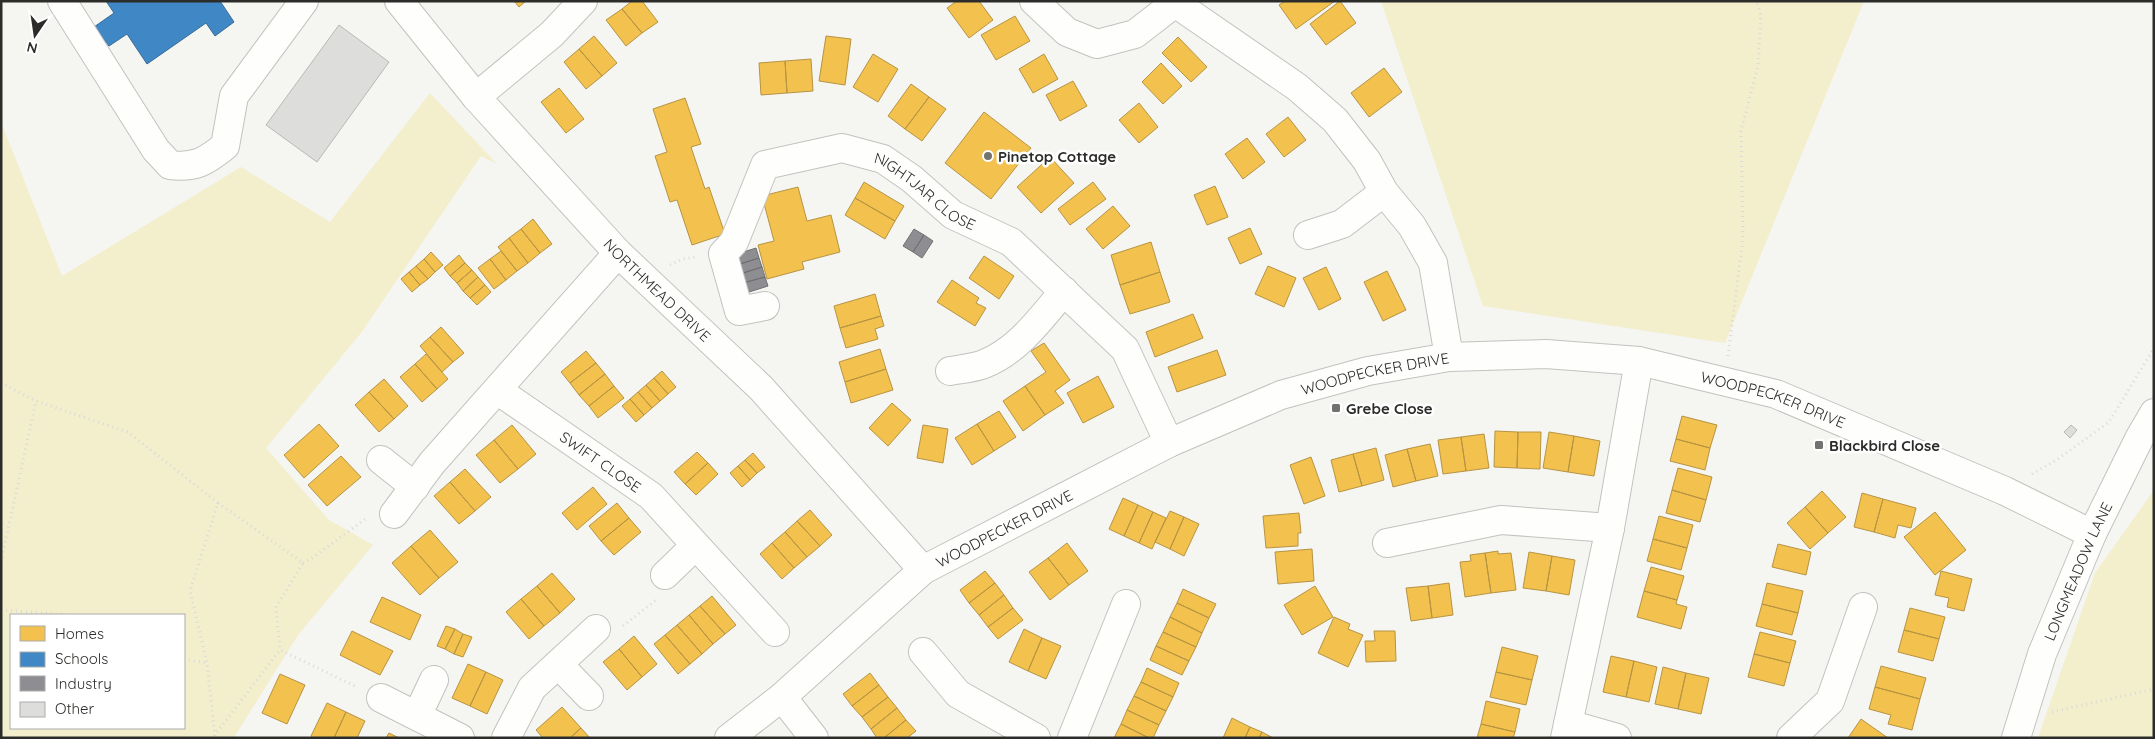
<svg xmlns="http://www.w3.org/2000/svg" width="2155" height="739" viewBox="0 0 2155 739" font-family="Quicksand,sans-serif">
<rect width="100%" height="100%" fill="#f5f5f2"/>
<path fill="#f3eecc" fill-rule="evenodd" d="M 1381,1 L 1864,1 L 1725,343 L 1483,306 Z
M 430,93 L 497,164 L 481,156 L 361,333 L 266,448 L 329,520 L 373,545 L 298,635 L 235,736 L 236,738 L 1,738 L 1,122 L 62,276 L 241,167 L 330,222 ZM 11,615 L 184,615 L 184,728 L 11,728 Z
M 2154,490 L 2154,738 L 2038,738 L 2095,573 Z"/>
<path fill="#f2c14e" stroke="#b79443" d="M 514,1 L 526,1 L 519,7 Z
M 632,1 L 642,1 L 658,22 L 642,33 L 622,9 Z
M 957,1 L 979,1 L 993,20 L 969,38 L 947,8 Z
M 1285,1 L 1335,1 L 1296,29 L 1279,5 Z
M 1340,1 L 1356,23 L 1326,45 L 1310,24 Z
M 622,9 L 642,33 L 626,46 L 606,20 Z
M 1015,16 L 1030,41 L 996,60 L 981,35 Z
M 594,36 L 617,63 L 602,76 L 579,49 Z
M 826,36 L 851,39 L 845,85 L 819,81 Z
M 1178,37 L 1207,67 L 1191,82 L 1162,53 Z
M 579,49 L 602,76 L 586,89 L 564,62 Z
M 873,54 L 898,69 L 878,102 L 853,87 Z
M 1044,54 L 1058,79 L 1033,93 L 1019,69 Z
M 811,59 L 813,91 L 787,93 L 785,61 Z
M 785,61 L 787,93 L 761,95 L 759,63 Z
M 1161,63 L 1182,86 L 1163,104 L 1142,82 Z
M 1384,68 L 1402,92 L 1369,117 L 1351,93 Z
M 1073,81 L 1087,106 L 1060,121 L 1046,95 Z
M 911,84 L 929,97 L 905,129 L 888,116 Z
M 559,88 L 584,119 L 566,133 L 541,102 Z
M 929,97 L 946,109 L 922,141 L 905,129 Z
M 685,98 L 701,144 L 691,147 L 705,189 L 709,187 L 725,234 L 692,245 L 677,200 L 670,202 L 655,156 L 667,152 L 653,109 Z
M 1139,103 L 1158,127 L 1139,143 L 1119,120 Z
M 984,112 L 1031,148 L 991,199 L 945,163 Z
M 1288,117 L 1306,140 L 1284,157 L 1266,134 Z
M 1247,138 L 1265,162 L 1243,179 L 1225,154 Z
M 1050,157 L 1074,183 L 1041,213 L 1017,187 Z
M 864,182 L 904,206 L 895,221 L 855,198 Z
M 1093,182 L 1106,199 L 1070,225 L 1058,209 Z
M 1215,186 L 1228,217 L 1207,225 L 1194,195 Z
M 798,187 L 807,221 L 831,215 L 840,252 L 802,262 L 804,269 L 767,279 L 758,245 L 774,241 L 762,196 Z
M 855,198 L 895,221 L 885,239 L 845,215 Z
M 1113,206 L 1130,226 L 1103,249 L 1086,229 Z
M 533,219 L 552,244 L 540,253 L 521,229 Z
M 1250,228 L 1262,254 L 1240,264 L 1228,238 Z
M 521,229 L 540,253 L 528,263 L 509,238 Z
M 509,238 L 528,263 L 517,271 L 498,247 Z
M 1151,242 L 1160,272 L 1120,285 L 1111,255 Z
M 501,251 L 517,271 L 506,280 L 490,259 Z
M 431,252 L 443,265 L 435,272 L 424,259 Z
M 459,255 L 465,263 L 450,276 L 444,268 Z
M 984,256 L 1014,276 L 999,299 L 969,278 Z
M 424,259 L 435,272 L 428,279 L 416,266 Z
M 490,259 L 506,280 L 494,289 L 478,268 Z
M 465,263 L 472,270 L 457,283 L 450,276 Z
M 416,266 L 428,279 L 420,285 L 409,272 Z
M 1268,266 L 1296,278 L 1284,307 L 1255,294 Z
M 1326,267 L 1341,299 L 1319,310 L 1303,278 Z
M 472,270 L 478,277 L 463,291 L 457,283 Z
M 1387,271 L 1406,310 L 1383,321 L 1364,282 Z
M 409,272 L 420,285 L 412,292 L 401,279 Z
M 1160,272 L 1170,302 L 1130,314 L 1120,285 Z
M 478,277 L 485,285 L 470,298 L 463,291 Z
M 952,280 L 979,298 L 976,303 L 986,308 L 975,326 L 937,302 Z
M 485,285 L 491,292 L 477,305 L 470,298 Z
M 875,294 L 881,316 L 840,328 L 834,306 Z
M 1193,314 L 1203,338 L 1155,357 L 1146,332 Z
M 881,316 L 884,326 L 875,329 L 878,339 L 846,348 L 840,328 Z
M 441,327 L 464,353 L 453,362 L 430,337 Z
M 430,337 L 453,362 L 442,372 L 420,346 Z
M 1044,343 L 1070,380 L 1055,391 L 1064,403 L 1045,415 L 1025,386 L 1046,372 L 1031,351 Z
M 880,349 L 886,369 L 845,382 L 839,362 Z
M 1217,350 L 1226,375 L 1177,392 L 1168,367 Z
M 586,351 L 596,363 L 570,383 L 561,372 Z
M 426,354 L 448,379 L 437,389 L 415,364 Z
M 596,363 L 605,374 L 579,395 L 570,383 Z
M 415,364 L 437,389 L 422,402 L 400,377 Z
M 886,369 L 893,390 L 851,403 L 845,382 Z
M 662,371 L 676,387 L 668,394 L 654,378 Z
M 605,374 L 614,386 L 589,406 L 579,395 Z
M 1098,376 L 1114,407 L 1083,423 L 1067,393 Z
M 654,378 L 668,394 L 660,401 L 646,385 Z
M 384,379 L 408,406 L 394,419 L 369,392 Z
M 646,385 L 660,401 L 652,408 L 638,392 Z
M 614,386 L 624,398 L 598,418 L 589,406 Z
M 1025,386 L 1045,415 L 1023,431 L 1003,401 Z
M 369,392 L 394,419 L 379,432 L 355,405 Z
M 638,392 L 652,408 L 644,415 L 630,399 Z
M 630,399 L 644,415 L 636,422 L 622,406 Z
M 892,403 L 911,420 L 888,446 L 869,428 Z
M 999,411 L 1016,437 L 994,451 L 977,424 Z
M 1682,416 L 1717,425 L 1710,448 L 1676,439 Z
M 319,424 L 339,446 L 304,478 L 284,455 Z
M 977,424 L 994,451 L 972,465 L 955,438 Z
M 512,425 L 536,454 L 518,469 L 494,440 Z
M 923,425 L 948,429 L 943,463 L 917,458 Z
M 1495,431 L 1518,432 L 1517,468 L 1494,467 Z
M 1518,432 L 1541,432 L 1540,469 L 1517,468 Z
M 1549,432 L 1574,436 L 1568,472 L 1543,468 Z
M 1484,434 L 1489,468 L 1466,471 L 1461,437 Z
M 1574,436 L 1600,441 L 1594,476 L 1568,472 Z
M 1461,437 L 1466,471 L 1443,474 L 1438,440 Z
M 1676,439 L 1710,448 L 1705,470 L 1670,461 Z
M 494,440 L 518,469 L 500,483 L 476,455 Z
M 1430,444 L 1438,476 L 1416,481 L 1407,449 Z
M 1376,448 L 1384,480 L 1362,486 L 1353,454 Z
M 1407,449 L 1416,481 L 1393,487 L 1385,455 Z
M 697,452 L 708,463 L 685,484 L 674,472 Z
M 753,453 L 765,467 L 757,473 L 745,460 Z
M 1353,454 L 1362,486 L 1339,492 L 1331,460 Z
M 341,456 L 361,477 L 327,506 L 308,485 Z
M 1311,457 L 1325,496 L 1304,504 L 1290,465 Z
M 745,460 L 757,473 L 750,480 L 738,466 Z
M 708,463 L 718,474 L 696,495 L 685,484 Z
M 738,466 L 750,480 L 742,487 L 730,473 Z
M 1678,468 L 1712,477 L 1706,500 L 1672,490 Z
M 465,469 L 491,497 L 475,511 L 450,482 Z
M 450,482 L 475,511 L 459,524 L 434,496 Z
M 593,487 L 607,504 L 577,530 L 562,513 Z
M 1672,490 L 1706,500 L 1700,522 L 1666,513 Z
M 1822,491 L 1846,517 L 1828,533 L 1805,507 Z
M 1862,493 L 1883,499 L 1874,532 L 1854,527 Z
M 1123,498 L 1138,505 L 1124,536 L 1109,529 Z
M 1883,499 L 1916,508 L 1911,528 L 1898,525 L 1895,538 L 1874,532 Z
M 617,503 L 629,518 L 601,541 L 589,526 Z
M 1138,505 L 1153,512 L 1139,543 L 1124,536 Z
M 1805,507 L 1828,533 L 1810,549 L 1787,523 Z
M 810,510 L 832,535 L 820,546 L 797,521 Z
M 1170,511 L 1184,517 L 1170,549 L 1155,542 Z
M 1153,512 L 1166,518 L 1152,549 L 1139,543 Z
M 1935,512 L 1966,550 L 1935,575 L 1904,537 Z
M 1299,513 L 1301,533 L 1298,533 L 1298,546 L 1266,548 L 1263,516 Z
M 1659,516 L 1693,525 L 1687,548 L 1653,539 Z
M 1184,517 L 1199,524 L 1184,556 L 1170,549 Z
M 629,518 L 641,532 L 614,555 L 601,541 Z
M 797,521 L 820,546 L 807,557 L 785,532 Z
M 430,530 L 458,562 L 439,578 L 411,546 Z
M 785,532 L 807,557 L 794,568 L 772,543 Z
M 1653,539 L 1687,548 L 1681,570 L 1647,561 Z
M 772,543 L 794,568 L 782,579 L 760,554 Z
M 1067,543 L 1088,571 L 1069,585 L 1048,558 Z
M 1778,544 L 1811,552 L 1806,575 L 1772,567 Z
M 411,546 L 439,578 L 420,595 L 392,563 Z
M 1312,549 L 1314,581 L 1278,584 L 1275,552 Z
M 1498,551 L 1498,554 L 1511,553 L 1516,590 L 1491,593 L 1485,553 Z
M 1529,552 L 1552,556 L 1546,591 L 1523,588 Z
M 1485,553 L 1491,593 L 1465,597 L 1460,562 L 1471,561 L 1470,555 Z
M 1552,556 L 1575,560 L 1569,595 L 1546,591 Z
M 1048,558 L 1069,585 L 1050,600 L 1029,572 Z
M 1651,567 L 1684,576 L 1677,600 L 1644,591 Z
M 985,571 L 995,583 L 969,603 L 960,590 Z
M 1941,571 L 1972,579 L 1964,611 L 1947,607 L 1949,598 L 1935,595 Z
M 552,573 L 575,599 L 560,613 L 537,586 Z
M 995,583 L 1004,595 L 979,615 L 969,603 Z
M 1449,583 L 1453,615 L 1432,618 L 1428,586 Z
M 1767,583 L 1803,591 L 1798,613 L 1762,604 Z
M 537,586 L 560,613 L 544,626 L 521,599 Z
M 1315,586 L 1333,617 L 1302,635 L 1284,605 Z
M 1428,586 L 1432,618 L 1411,621 L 1406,588 Z
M 1183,589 L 1216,604 L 1209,618 L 1177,603 Z
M 1644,591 L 1677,600 L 1676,604 L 1687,607 L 1681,629 L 1637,617 Z
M 1004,595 L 1013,608 L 988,627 L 979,615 Z
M 712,596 L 736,625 L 725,634 L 700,606 Z
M 382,597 L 421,615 L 410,640 L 370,622 Z
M 521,599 L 544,626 L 529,639 L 506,612 Z
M 1177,603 L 1209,618 L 1202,633 L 1170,617 Z
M 1762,604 L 1798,613 L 1792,635 L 1756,626 Z
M 700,606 L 725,634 L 713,644 L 689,615 Z
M 1013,608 L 1023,620 L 998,639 L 988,627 Z
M 1910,608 L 1945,617 L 1939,639 L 1904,630 Z
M 689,615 L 713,644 L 702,654 L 677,625 Z
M 1170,617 L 1202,633 L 1196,647 L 1163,632 Z
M 1334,617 L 1350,624 L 1348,629 L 1363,635 L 1348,667 L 1318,653 Z
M 677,625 L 702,654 L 690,664 L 665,635 Z
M 446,626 L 455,629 L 445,649 L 437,646 Z
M 455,629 L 463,634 L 454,654 L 445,649 Z
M 1024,629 L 1042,638 L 1028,671 L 1009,662 Z
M 1904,630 L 1939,639 L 1933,661 L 1898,652 Z
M 352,631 L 393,651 L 380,675 L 340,655 Z
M 1374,631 L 1395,631 L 1396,661 L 1366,662 L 1365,641 L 1375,641 Z
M 1163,632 L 1196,647 L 1189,661 L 1156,646 Z
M 1760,632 L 1796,641 L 1790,663 L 1754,654 Z
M 463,634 L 472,637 L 463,657 L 454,654 Z
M 665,635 L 690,664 L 678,674 L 654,644 Z
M 634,636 L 657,664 L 642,677 L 619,649 Z
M 1042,638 L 1061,646 L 1046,679 L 1028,671 Z
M 1156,646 L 1189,661 L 1182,675 L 1150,660 Z
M 1502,647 L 1538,656 L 1532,680 L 1496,672 Z
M 619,649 L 642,677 L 627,690 L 603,662 Z
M 1754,654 L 1790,663 L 1784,686 L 1748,677 Z
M 1611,656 L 1634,661 L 1626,697 L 1603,692 Z
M 1634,661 L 1657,667 L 1649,702 L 1626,697 Z
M 468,664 L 486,672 L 470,706 L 452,698 Z
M 1881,666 L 1926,678 L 1920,699 L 1875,687 Z
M 1663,667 L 1686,673 L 1678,709 L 1655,704 Z
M 1147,668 L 1179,683 L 1173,697 L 1141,682 Z
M 486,672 L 503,680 L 487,714 L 470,706 Z
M 1496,672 L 1532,680 L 1526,705 L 1490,697 Z
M 870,673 L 879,685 L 852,706 L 843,694 Z
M 1686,673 L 1709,678 L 1701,714 L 1678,709 Z
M 280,674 L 305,685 L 287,724 L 262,713 Z
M 1141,682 L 1173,697 L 1166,711 L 1134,696 Z
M 879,685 L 888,697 L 862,717 L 852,706 Z
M 1875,687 L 1920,699 L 1912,730 L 1888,724 L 1891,715 L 1869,709 Z
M 1134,696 L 1166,711 L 1159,725 L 1127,710 Z
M 888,697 L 897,708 L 871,729 L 862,717 Z
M 1486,701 L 1520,709 L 1515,732 L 1481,724 Z
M 327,703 L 346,712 L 334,738 L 314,738 L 311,736 Z
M 562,707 L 581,728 L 570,738 L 543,738 L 536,730 Z
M 897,708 L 906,720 L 884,738 L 877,738 L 871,729 Z
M 1127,710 L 1159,725 L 1153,738 L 1149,738 L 1121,724 Z
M 346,712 L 365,721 L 357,738 L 334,738 Z
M 1232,718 L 1250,727 L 1245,738 L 1223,738 Z
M 1861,719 L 1888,738 L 1848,738 Z
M 906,720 L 916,731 L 907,738 L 884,738 Z
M 1121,724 L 1149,738 L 1114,738 Z
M 1481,724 L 1515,732 L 1513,738 L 1477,738 Z
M 1250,727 L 1262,732 L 1259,738 L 1245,738 Z
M 581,728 L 590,738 L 570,738 Z
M 1262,732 L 1273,738 L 1259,738 Z
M 389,733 L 399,738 L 386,738 Z"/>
<path fill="#3f88c5" stroke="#396c96" d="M 106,1 L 220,1 L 234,22 L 215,36 L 206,23 L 147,64 L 127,34 L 109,46 L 94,27 L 114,13 Z"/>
<path fill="#8d8d92" stroke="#707073" d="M 914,229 L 924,235 L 913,252 L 903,246 Z
M 924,235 L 933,241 L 922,258 L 913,252 Z
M 756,248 L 759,258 L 737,265 L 734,255 Z
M 759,258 L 762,267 L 740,274 L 737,265 Z
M 762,267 L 765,277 L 743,283 L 740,274 Z
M 765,277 L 768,286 L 746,293 L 743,283 Z"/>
<path fill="#dddddb" stroke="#b8b8b7" d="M 339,25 L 389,62 L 317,162 L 266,125 Z
M 2071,425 L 2077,430 L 2070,438 L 2064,432 Z"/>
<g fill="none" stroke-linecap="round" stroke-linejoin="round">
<defs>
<g id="minor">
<path d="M 62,1 L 156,150 L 170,165 C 195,168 205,162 225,146 L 234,96 L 304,1"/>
<path id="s1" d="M 399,1 L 476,97 L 618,253 L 761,388 L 923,570"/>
<path d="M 1034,1 L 1067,32 L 1097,44 L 1135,34 L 1175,3 L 1297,87 L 1335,120 L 1367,161 L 1384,192 L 1412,226 L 1433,263 L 1449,357"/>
<path d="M 476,97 L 552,34 L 583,1"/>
<path d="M 1308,235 L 1342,224 L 1384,192"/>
<path id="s2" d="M 765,306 L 739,311 L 723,254 L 734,242 L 765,165 L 842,148 L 883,159 L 912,179 L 953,215 L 1011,242 L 1125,349 L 1169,443"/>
<path d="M 950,371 C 961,369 974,368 984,364 C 1018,351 1041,318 1064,291"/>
<path id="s3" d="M 497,390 L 651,496 L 775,632"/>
<path d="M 381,460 L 415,487"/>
<path d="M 394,514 L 432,463 L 618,253"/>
<path d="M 1387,543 L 1501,520 L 1610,528"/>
<path d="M 665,575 L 695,546"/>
<path d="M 923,652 L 958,694 L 1036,738"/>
<path d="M 558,664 L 589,696"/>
<path d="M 782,697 L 814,738"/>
<path d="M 381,698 L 460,738"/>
<path d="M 417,716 L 434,680"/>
<path d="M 1568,724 L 1617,738"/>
<path d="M 506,738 L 532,688 L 596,629"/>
<path id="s4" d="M 729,738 L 782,697 L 923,570 L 1169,443 L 1281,395 L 1368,371 L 1449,357 L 1546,354 L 1639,361 L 1776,394 L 2005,491 L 2092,534"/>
<path d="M 1072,738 L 1126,604"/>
<path d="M 1565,738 L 1610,528 L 1639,361"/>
<path d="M 1791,738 L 1830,701 L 1863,607"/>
<path id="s5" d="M 2016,738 L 2042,654 L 2092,534 L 2140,437 L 2154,413"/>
</g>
</defs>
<use href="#minor" stroke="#c2c2c0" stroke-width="30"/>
<path stroke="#d9d9d8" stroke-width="3" stroke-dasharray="1 4" stroke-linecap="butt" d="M 670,265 L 683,259 L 697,257
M 1728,356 L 1743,239 L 1741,131 L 1758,65 L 1761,15 L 1756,1
M 1,383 L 36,401 L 128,432 L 218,503 L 190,591 L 207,663 L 215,738
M 2032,474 L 2058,459 L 2109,422 L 2154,348
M 218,503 L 303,563 L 276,607 L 280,650
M 1,562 L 36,401
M 303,563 L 315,556 L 368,517
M 1,610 L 71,615
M 623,626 L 657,599
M 184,659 L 207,663
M 2052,712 L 2154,689
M 214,736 L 280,650 L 357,687"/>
<use href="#minor" stroke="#fefefd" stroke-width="28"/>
</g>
<g fill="#727270" stroke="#fff" stroke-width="2">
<circle cx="988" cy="156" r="5"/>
<rect x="1331" y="403" width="10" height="10" rx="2.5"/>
<rect x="1814" y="440" width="10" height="10" rx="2.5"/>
</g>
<g text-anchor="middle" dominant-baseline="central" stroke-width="5" stroke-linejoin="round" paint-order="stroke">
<g font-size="15" font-weight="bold" fill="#2c2c2a" stroke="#fff" text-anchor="start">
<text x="998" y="156">Pinetop Cottage</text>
<text x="1346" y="408">Grebe Close</text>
<text x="1829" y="445">Blackbird Close</text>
</g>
<g font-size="15" fill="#2c2c2a" stroke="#fff">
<text stroke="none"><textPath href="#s2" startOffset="359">NIGHTJAR CLOSE</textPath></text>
<text stroke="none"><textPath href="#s1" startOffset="388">NORTHMEAD DRIVE</textPath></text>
<text stroke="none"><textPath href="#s4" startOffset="752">WOODPECKER DRIVE</textPath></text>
<text stroke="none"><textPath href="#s4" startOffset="1158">WOODPECKER DRIVE</textPath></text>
<text stroke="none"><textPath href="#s3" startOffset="126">SWIFT CLOSE</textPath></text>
<text stroke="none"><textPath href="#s4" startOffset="348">WOODPECKER DRIVE</textPath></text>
<text stroke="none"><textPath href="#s5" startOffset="178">LONGMEADOW LANE</textPath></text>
</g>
</g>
<rect width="2155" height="739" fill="none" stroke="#2c2c2a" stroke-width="5"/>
<rect x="10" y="614" width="175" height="115" fill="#ffffff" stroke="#ababaa"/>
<rect x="20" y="626" width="25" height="15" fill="#f2c14e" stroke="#ababaa"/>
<text x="55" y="639" font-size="15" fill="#2c2c2a">Homes</text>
<rect x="20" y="652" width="25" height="15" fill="#3f88c5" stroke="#ababaa"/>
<text x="55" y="664" font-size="15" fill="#2c2c2a">Schools</text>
<rect x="20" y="676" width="25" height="15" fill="#8d8d92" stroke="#ababaa"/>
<text x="55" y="689" font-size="15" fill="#2c2c2a">Industry</text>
<rect x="20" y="702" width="25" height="15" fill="#dddddb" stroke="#ababaa"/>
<text x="55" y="714" font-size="15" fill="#2c2c2a">Other</text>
<g transform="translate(35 35) rotate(193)" stroke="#ffffff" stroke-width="4" paint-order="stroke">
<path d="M0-4L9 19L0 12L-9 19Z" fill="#2c2c2a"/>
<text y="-8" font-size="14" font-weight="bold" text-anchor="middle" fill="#2c2c2a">N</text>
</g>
</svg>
